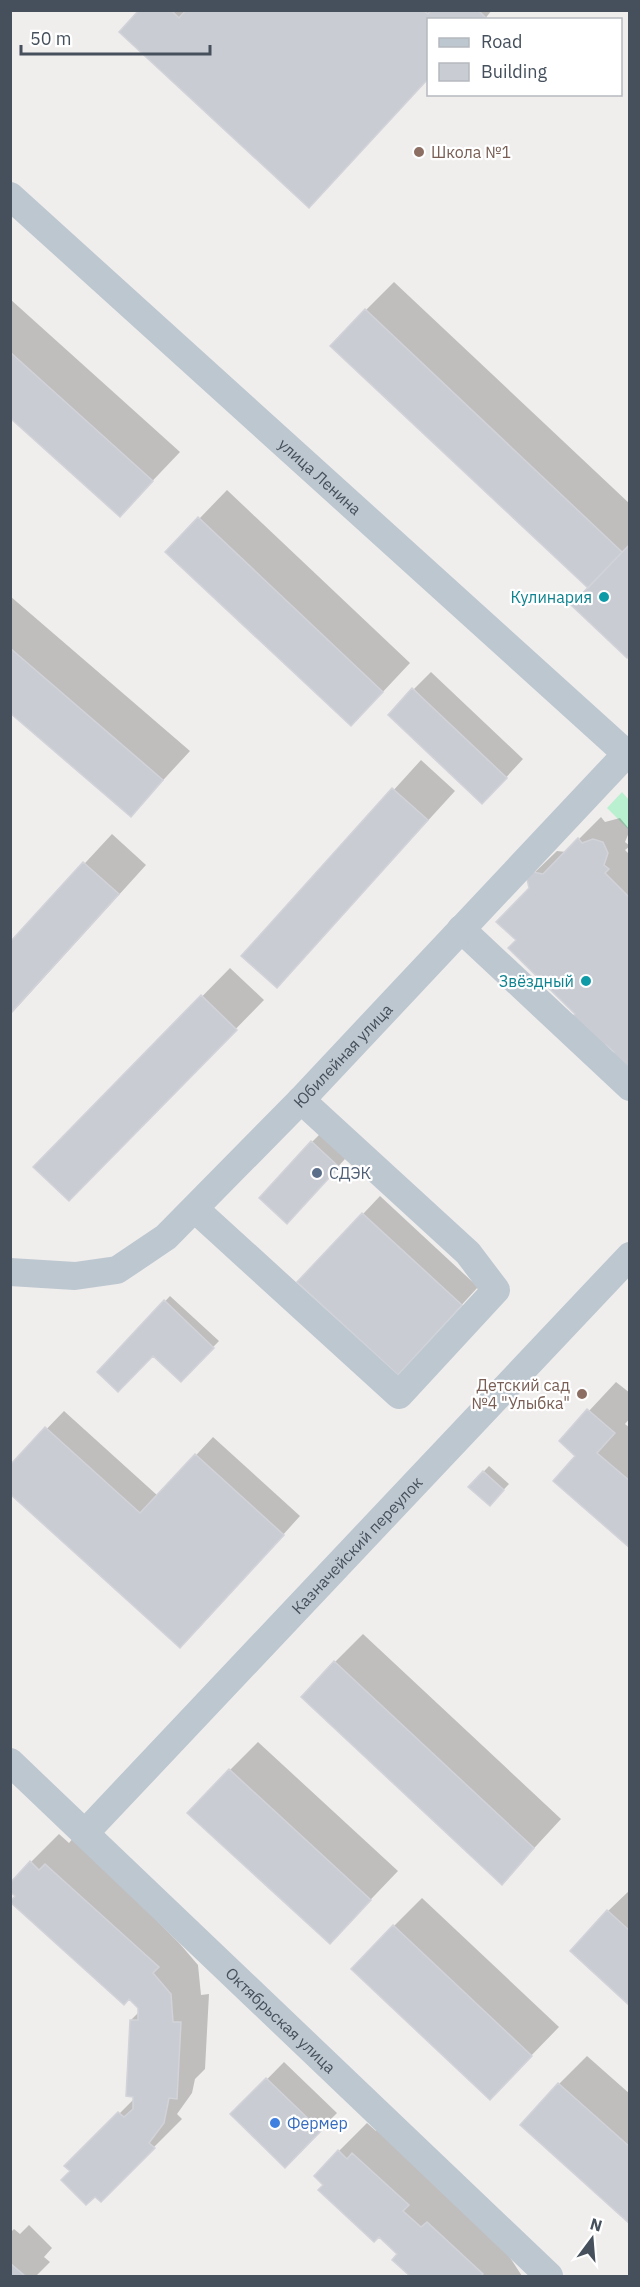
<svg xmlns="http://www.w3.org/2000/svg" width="640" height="2287" viewBox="0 0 640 2287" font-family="'IBM Plex Sans',sans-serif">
<rect width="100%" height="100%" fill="#f0eded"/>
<path fill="#b9f0d0" d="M 622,792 L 629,800 L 629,830 L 607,808 Z"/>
<path fill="#0003" d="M 141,10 L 492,10 L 484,20 L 428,20 L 428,79 L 327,188 Z
M 394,282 L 630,504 L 630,653 L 590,588 L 366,310 Z
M 10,299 L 180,452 L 120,515 L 10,416 Z
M 227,490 L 410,663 L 379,696 L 199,519 Z
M 10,596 L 190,751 L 131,815 L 10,711 Z
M 431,672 L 523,759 L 500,784 L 414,689 Z
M 421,760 L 455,791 L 277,986 L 243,956 Z
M 601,817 L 605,822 L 620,818 L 630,830 L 625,842 L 630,846 L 625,850 L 630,855 L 630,1070 L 616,1052 L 577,1014 L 518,940 L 534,873 L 557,851 L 566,852 Z
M 112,834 L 146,865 L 10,1015 L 10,944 Z
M 230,968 L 264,1000 L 97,1171 L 35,1167 Z
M 329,1125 L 355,1148 L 304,1204 L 312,1142 Z
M 380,1196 L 478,1287 L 415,1356 L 363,1214 Z
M 170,1296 L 219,1341 L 181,1380 L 153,1354 L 99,1372 Z
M 616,1382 L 630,1393 L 630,1418 L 625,1424 L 630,1428 L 630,1546 L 578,1455 L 561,1441 Z
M 64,1411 L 158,1496 L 213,1437 L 300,1516 L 198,1629 L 10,1467 Z
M 489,1466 L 509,1484 L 490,1504 L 470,1486 Z
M 363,1634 L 561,1819 L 502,1883 L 335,1662 Z
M 258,1742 L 398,1871 L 330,1942 L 230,1770 Z
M 59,1834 L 69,1843 L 74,1837 L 180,1944 L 198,1965 L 201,1995 L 209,1994 L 205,2069 L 195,2079 L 192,2093 L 177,2114 L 182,2119 L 101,2200 L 67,2166 L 135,2098 L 131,2020 L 139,2012 L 140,2007 L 31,1862 Z
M 630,1890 L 630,2004 L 608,1911 Z
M 422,1898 L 559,2027 L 490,2098 L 394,1926 Z
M 587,2056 L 630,2094 L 630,2222 L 559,2084 Z
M 284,2062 L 337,2113 L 285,2165 L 233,2114 Z
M 367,2123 L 376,2131 L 382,2126 L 505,2250 L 522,2276 L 413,2276 L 394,2259 L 399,2253 L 325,2185 L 339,2151 Z
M 29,2225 L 52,2248 L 44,2257 L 50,2262 L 36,2276 L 10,2276 L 10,2233 L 14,2229 L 20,2234 Z"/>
<path fill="#caccd3" stroke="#d1d3d9" stroke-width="1.5" d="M 139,10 L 171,10 L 179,18 L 186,10 L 423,10 L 428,14 L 431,10 L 478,10 L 486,18 L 428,20 L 428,79 L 309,208 L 119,32 Z
M 365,309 L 622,552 L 588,588 L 330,346 Z
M 10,352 L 153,481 L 120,517 L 10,418 Z
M 198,517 L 383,692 L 351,726 L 165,552 Z
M 630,544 L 630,655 L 627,658 L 571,605 Z
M 10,648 L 163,780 L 131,817 L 10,713 Z
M 412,688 L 507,778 L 482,804 L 388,715 Z
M 392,788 L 428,820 L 277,988 L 241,956 Z
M 578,838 L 582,843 L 593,839 L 603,842 L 608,853 L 604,865 L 609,869 L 605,873 L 630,898 L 630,1072 L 611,1055 L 614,1052 L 606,1045 L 599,1052 L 567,1022 L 575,1014 L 508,948 L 516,940 L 496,922 L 529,888 L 527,879 L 533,872 L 543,874 Z
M 83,862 L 119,894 L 10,1014 L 10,942 Z
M 201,995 L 237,1030 L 69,1201 L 33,1167 Z
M 311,1141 L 339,1167 L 287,1224 L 259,1198 Z
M 362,1213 L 462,1305 L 398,1375 L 297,1282 Z
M 164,1300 L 214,1348 L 181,1382 L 153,1356 L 118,1392 L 97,1372 Z
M 587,1409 L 615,1433 L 597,1453 L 630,1481 L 630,1548 L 553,1481 L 575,1456 L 559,1441 Z
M 45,1427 L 140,1513 L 195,1454 L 284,1535 L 180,1648 L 10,1494 L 10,1465 Z
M 483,1471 L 504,1490 L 490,1506 L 468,1487 Z
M 334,1661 L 534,1848 L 502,1885 L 301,1697 Z
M 229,1769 L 371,1900 L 330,1944 L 187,1813 Z
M 30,1861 L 39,1870 L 45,1864 L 159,1967 L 153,1973 L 171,1994 L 173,2022 L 181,2022 L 177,2099 L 169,2098 L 164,2123 L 149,2143 L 155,2148 L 101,2202 L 95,2197 L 86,2205 L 61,2180 L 70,2171 L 64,2166 L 118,2112 L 124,2117 L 133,2109 L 133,2097 L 126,2096 L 130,2020 L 138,2020 L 138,2008 L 129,1999 L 124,2005 L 10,1902 L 15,1896 L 10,1892 L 10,1883 Z
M 607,1910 L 630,1931 L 630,2006 L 570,1951 Z
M 393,1925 L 532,2056 L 490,2100 L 351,1969 Z
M 266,2078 L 321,2131 L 285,2168 L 230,2114 Z
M 558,2083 L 630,2147 L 630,2224 L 520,2125 Z
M 338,2150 L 347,2159 L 352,2153 L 409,2205 L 403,2211 L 421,2227 L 427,2222 L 483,2274 L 480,2276 L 410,2276 L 392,2260 L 397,2254 L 379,2237 L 374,2242 L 318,2190 L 323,2185 L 314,2176 Z
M 10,2263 L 25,2276 L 10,2276 Z"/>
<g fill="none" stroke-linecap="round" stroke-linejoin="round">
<g stroke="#bdc7d0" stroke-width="28">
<path id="s1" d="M 10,196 L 630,757"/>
<path d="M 461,929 L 630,1087"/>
<path d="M 195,1209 L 399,1395 L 496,1290 L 468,1253 L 301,1100"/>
<path id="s2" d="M 10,1272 L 75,1276 L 117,1270 L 166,1237 L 301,1100 L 630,750"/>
<path id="s3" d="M 10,1762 L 549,2276"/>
<path id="s4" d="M 85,1833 L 630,1256"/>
</g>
</g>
<g fill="#8d6e63" stroke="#fff" stroke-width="2">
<circle cx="419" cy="152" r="6"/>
<circle cx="582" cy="1394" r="6"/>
</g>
<g fill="#0f9aa8" stroke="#fff" stroke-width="2">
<circle cx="604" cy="597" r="6"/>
<circle cx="586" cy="981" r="6"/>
</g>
<circle fill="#5c6f8a" stroke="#fff" stroke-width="2" cx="317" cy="1173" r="6"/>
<circle fill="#3f7fe0" stroke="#fff" stroke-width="2" cx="275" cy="2123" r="6"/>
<g text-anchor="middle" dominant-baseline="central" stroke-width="4.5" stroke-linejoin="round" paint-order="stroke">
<g font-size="16" fill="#785e54" stroke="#fff" text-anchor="start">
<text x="431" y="152">Школа №1</text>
<text x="570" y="1385" text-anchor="end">Детский сад<tspan x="570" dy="18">№4 "Улыбка"</tspan></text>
</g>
<g font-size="16" fill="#45505c" stroke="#fff">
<text stroke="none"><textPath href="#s1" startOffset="418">улица Ленина</textPath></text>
<text stroke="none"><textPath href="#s2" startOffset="420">Юбилейная улица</textPath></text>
<text stroke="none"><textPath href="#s4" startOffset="396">Казначейский переулок</textPath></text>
<text stroke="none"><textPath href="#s3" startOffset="374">Октябрьская улица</textPath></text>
</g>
<g font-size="16" fill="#0d838f" stroke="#fff" text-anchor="end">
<text x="592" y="597">Кулинария</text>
<text x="574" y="981">Звёздный</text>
</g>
<g font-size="16" fill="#4e5e75" stroke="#fff" text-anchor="start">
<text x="329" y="1173">СДЭК</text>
</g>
<g font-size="16" fill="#366cbe" stroke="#fff" text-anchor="start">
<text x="287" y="2123">Фермер</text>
</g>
</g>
<rect width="640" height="2287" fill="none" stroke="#45505c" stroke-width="24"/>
<rect x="427" y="18" width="195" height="78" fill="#ffffff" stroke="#b5b9be" stroke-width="1.5"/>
<rect x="439" y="38" width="30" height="9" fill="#bdc7d0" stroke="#b5b9be" stroke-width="1.5"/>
<text x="481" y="48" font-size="18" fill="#45505c">Road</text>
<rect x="439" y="63" width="30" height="18" fill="#caccd3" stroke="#b5b9be" stroke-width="1.5"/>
<text x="481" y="78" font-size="18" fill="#45505c">Building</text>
<g transform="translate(592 2239) rotate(16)" stroke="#ffffff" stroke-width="4.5" paint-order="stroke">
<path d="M0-4.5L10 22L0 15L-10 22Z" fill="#45505c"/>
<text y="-9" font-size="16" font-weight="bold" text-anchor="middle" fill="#45505c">N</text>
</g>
<path d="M21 45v9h189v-9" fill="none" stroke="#45505c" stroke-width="3"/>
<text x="30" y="45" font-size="18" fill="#45505c" stroke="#ffffff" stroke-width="4.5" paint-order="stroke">50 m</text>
</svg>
